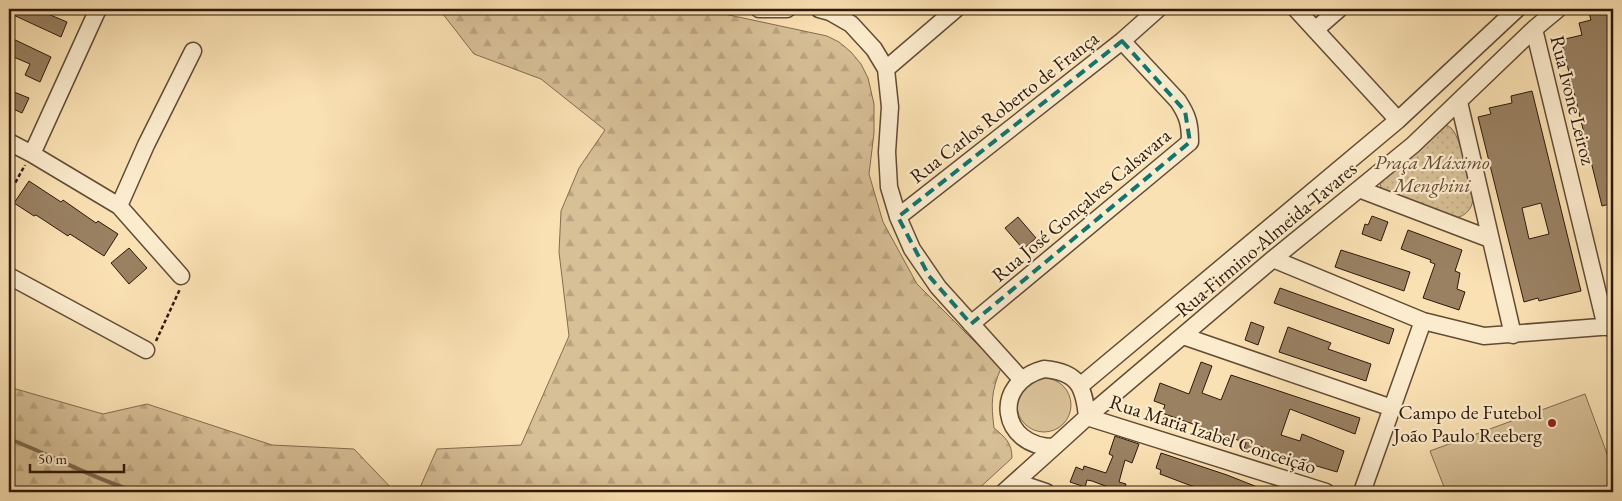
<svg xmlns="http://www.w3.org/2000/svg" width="1622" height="501" viewBox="0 0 1622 501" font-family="'EB Garamond',serif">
<defs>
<pattern id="forest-firs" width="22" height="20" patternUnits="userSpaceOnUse" patternTransform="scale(1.25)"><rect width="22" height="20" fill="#d7bf96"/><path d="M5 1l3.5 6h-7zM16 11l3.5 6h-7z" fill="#b9a480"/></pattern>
<pattern id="park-dots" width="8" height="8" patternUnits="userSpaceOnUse" patternTransform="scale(1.25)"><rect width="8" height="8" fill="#d7bf96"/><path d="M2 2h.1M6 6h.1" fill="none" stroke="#b9a480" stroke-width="1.8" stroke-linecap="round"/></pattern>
</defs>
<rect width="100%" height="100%" fill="#fae1b3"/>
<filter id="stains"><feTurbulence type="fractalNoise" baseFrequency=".004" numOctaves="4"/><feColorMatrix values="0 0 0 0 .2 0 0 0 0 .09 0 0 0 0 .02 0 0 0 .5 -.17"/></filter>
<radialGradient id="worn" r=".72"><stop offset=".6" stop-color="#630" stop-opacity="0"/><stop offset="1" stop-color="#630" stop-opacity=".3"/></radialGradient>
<path fill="#d7bf96" stroke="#836c50" d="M1017 405a27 27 0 1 1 54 0a27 27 0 1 1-54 0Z
M 1585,394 L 1613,470 L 1613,492 L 1446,492 L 1430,451 Z"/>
<path fill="url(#forest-firs)" stroke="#836c50" d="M 439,9 L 701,9 L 827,36 L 839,42 L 851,52 L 861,64 L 868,78 L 874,104 L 874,133 L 869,174 L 883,222 L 917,284 L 1001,368 C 991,392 991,403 994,428 C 1005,437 1012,443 1012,458 L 975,492 L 418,492 L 437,449 L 521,445 L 569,336 L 559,252 L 561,211 L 579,168 L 605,130 L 541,79 L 474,54 Z
M 9,387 L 103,414 L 147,404 L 272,445 L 354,449 L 395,492 L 9,492 Z"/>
<path fill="url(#park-dots)" stroke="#836c50" d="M 1440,124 C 1444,125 1448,125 1451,128 C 1458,135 1460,148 1464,157 C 1471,178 1486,213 1452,219 L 1382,191 L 1379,180 Z"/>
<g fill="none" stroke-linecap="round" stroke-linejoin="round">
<path stroke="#7f684d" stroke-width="4" d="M 9,439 C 52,455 93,479 137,492"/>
</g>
<path fill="#998162" stroke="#2f190a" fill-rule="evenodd" d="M 9,9 L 36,9 L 67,22 L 61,37 L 9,13 Z
M 1604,9 L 1610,9 L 1613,21 L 1613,173 L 1610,173 L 1613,185 L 1613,203 L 1602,206 L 1561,40 L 1582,35 L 1579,23 L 1591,20 L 1589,13 Z
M 9,37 L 51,57 L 40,82 L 25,75 L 30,64 L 9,55 Z
M 9,90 L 29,98 L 22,113 L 9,107 Z
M 1532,91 L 1581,291 L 1539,301 L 1538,298 L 1524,302 L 1478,117 L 1491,114 L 1489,108 L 1512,103 L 1511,96 ZM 1541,203 L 1549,234 L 1529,239 L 1522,208 Z
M 29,181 L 61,202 L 63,200 L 96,223 L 98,221 L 118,234 L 104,256 L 70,234 L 68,236 L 36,215 L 34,216 L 14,203 Z
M 1372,216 L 1388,222 L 1381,241 L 1362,234 L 1365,224 L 1368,225 Z
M 1018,217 L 1036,238 L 1023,249 L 1005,228 Z
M 1408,230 L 1462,250 L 1455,271 L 1460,273 L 1457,289 L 1465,292 L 1459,310 L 1423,298 L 1435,264 L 1430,262 L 1431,260 L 1401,249 Z
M 129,248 L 147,268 L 129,284 L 111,263 Z
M 1341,250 L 1410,272 L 1404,291 L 1335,267 Z
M 1280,288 L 1394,329 L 1389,344 L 1274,303 Z
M 1251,322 L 1264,327 L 1258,345 L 1245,340 Z
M 1288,327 L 1331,343 L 1328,349 L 1371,364 L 1366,381 L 1279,352 Z
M 1201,362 L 1212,366 L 1202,393 L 1221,400 L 1231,375 L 1360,418 L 1355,434 L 1290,409 L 1281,435 L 1300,441 L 1302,434 L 1344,451 L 1337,472 L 1293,459 L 1257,445 L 1255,452 L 1244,449 L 1246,443 L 1162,413 L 1165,405 L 1154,401 L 1160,383 L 1189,394 Z
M 1115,436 L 1139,444 L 1132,463 L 1125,460 L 1119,482 L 1126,484 L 1123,492 L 1109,492 L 1111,488 L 1092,481 L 1087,480 L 1085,487 L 1070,482 L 1076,467 L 1083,470 L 1084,466 L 1106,473 L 1113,456 L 1109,454 Z
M 1161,453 L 1227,475 L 1270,492 L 1230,492 L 1216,487 L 1213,492 L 1189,485 L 1160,474 L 1161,470 L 1156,468 Z"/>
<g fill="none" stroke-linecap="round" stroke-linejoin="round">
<defs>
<path id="minor" d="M 759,9 L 787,9
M 819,9 L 830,12 L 851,24 L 874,49 L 886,69 L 890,107 L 887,152 L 889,187 L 898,217 L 912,249 L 938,287 L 1021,379
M 1296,9 L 1398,120
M 1534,29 L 1606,327
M 1315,30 L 1339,9
M 886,69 L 956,9
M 1459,102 L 1513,335
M 9,142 L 32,154 L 119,206 L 181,276
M 32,154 L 98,9
M 1359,189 L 1490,239
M 119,206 L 146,145 L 193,51
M 898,217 L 1122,41 L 1158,9
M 1273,259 L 1423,321 L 1484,336 L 1613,326
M 9,276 L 146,350
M 971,324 L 1190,142 C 1190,124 1188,116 1178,101 L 1122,41
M 1183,336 L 1392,408
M 1044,369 C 1078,372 1084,386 1087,417 L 1054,447 C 1000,447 991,383 1044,369 Z
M 1080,386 L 1398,120 L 1517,9
M 1087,417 L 1273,259 L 1413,145 L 1534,29 L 1558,9
M 1087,417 L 1326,492
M 1016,482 L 1046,492
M 1004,492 L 1054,447
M 1362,492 L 1423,321"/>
</defs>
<use href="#minor" stroke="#624b34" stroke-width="19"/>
<path stroke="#2f190a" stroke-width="2.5" stroke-dasharray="4 2.5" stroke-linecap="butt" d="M 9,194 L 25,165
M 156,341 L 180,289"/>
<use href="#minor" stroke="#fcecce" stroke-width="16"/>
</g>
<path fill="none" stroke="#0f766e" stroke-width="4" stroke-dasharray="10 6" stroke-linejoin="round" d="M 1122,41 L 1185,111 L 1190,142 L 971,324 L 929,276 L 898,217 Z"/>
<circle fill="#8f2418" stroke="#fcecce" stroke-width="2" cx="1552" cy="423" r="5"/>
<g text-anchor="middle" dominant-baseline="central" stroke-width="4.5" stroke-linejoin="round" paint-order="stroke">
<g font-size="20" fill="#2f190a" stroke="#fcecce">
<text transform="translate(1573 100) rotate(76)">Rua Ivone Leiroz</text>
<text transform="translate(1004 107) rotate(-38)">Rua Carlos Roberto de França</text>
<text transform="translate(1081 205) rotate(-40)">Rua José Gonçalves Calsavara</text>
<text transform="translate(1266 239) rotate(-40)">Rua Firmino Almeida Tavares</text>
<text transform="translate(1213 434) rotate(18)">Rua Maria Izabel Conceição</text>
</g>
<g font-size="20" font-style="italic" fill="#614b34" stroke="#fcecce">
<text x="1432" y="162">Praça Máximo<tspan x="1432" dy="23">Menghini</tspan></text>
</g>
<g font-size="20" fill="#2f190a" stroke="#fcecce" text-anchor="end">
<text x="1542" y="412">Campo de Futebol<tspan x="1542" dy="23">João Paulo Reeberg</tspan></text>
</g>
</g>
<rect width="1622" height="501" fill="none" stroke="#fae1b3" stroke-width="30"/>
<rect x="10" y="10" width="1602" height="481" fill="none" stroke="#2f190a" stroke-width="2.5"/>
<rect x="15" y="15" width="1592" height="471" fill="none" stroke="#2f190a"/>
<path d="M30 464v8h94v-8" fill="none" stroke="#2f190a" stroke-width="2.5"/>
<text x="38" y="464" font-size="15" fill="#2f190a" stroke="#fcecce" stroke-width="4" paint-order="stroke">50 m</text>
<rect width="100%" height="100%" filter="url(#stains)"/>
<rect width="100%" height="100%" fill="url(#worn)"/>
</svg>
